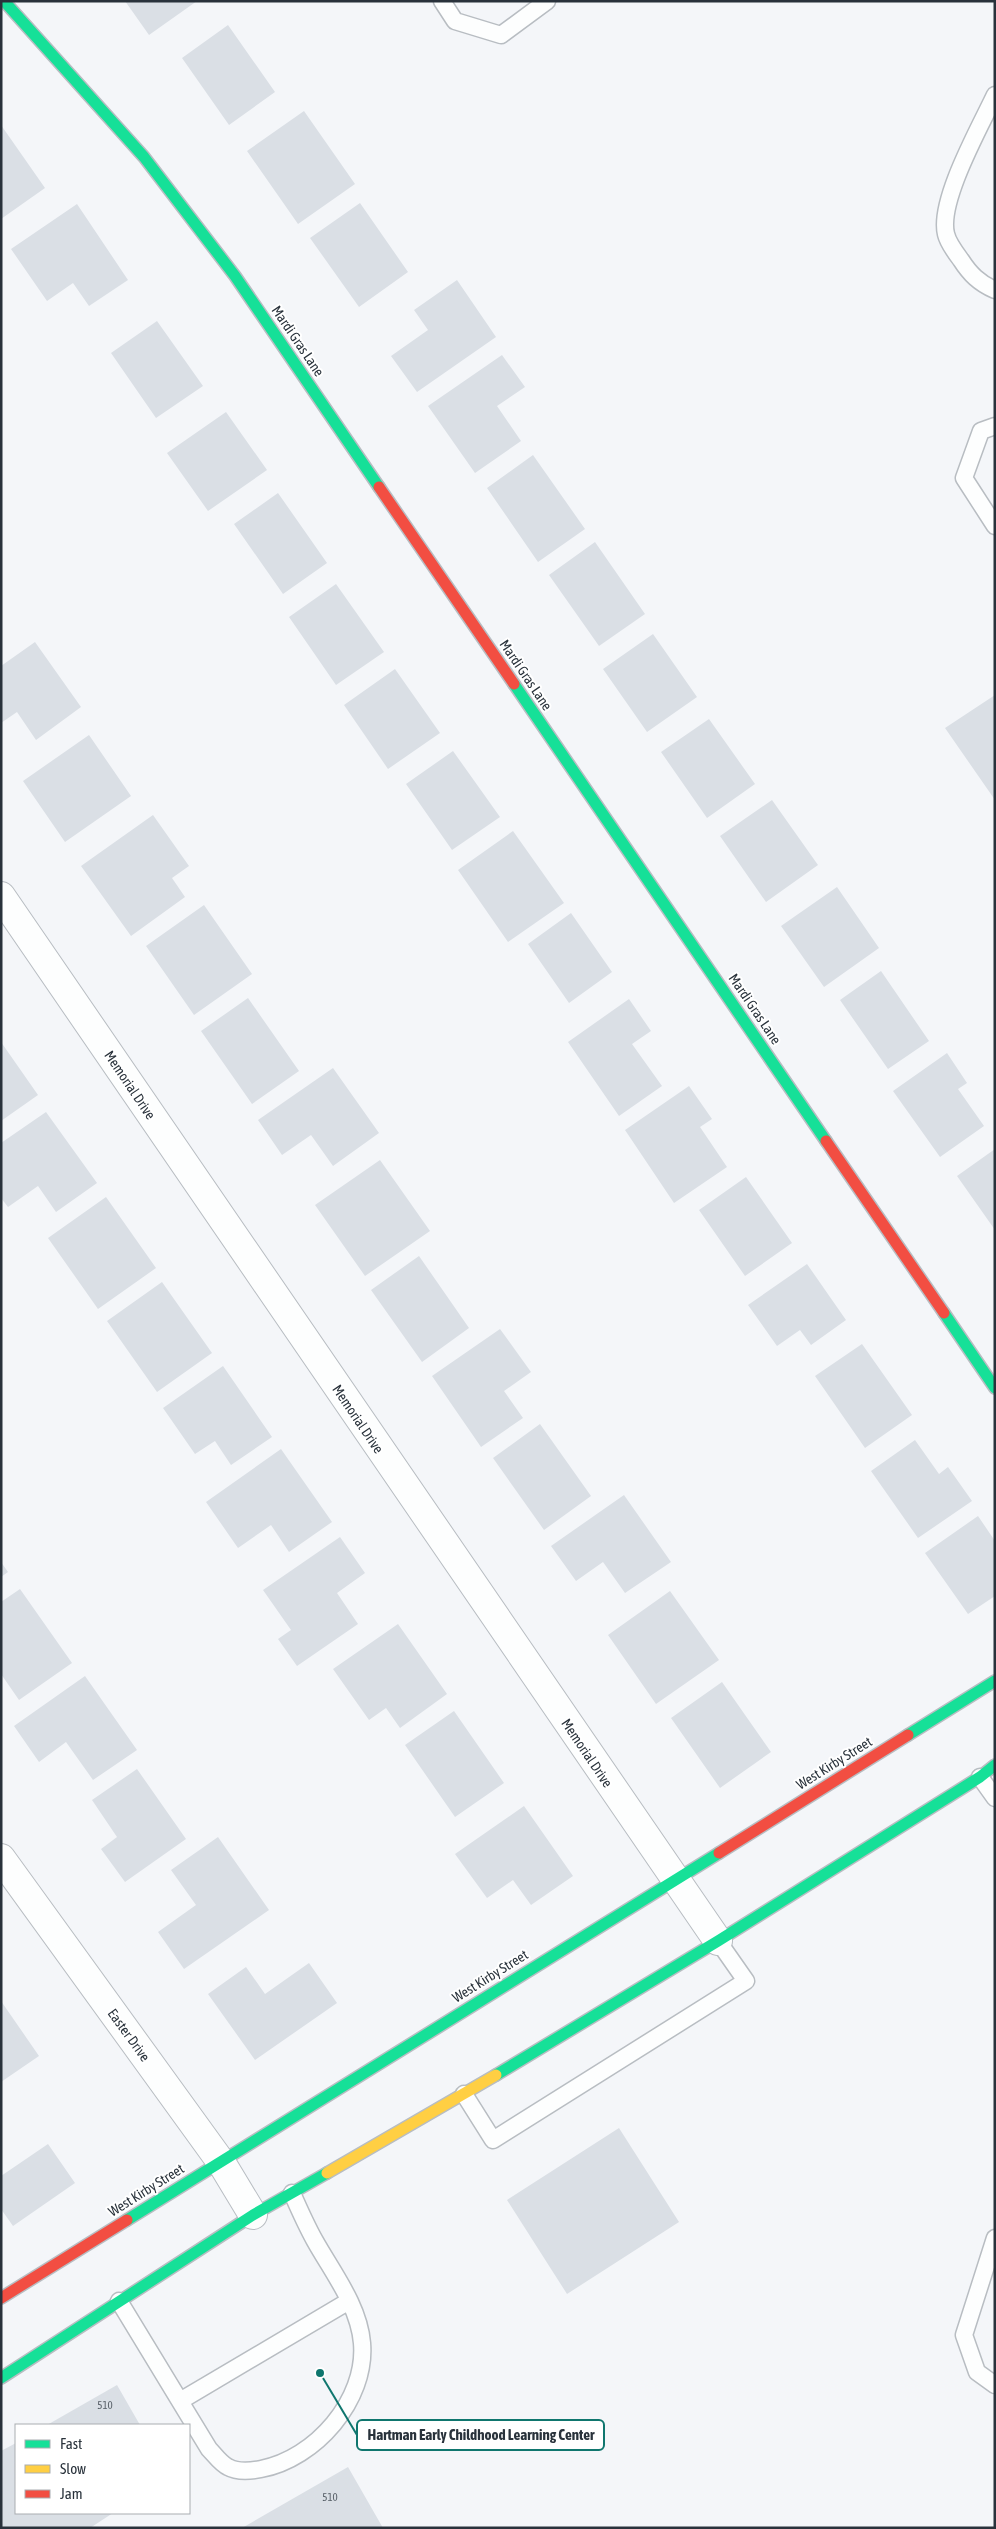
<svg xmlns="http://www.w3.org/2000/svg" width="996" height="2529" viewBox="0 0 996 2529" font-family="'Asap Condensed',sans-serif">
<rect width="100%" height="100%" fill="#f4f6f9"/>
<path fill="#dadfe5" d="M 125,1 L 197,1 L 149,35 Z
M 228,25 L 275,92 L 229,125 L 182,58 Z
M 304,111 L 355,184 L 298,224 L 247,151 Z
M 1,125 L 45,188 L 1,219 Z
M 360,203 L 408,272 L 359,307 L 310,238 Z
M 77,204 L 128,280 L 89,306 L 73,283 L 47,301 L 11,249 Z
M 457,280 L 496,337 L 417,392 L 391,356 L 428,330 L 414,310 Z
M 157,321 L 203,386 L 156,418 L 111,353 Z
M 502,355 L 525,387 L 497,406 L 521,441 L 475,473 L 428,406 Z
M 226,412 L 267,470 L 208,511 L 167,453 Z
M 533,455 L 585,529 L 538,562 L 487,488 Z
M 278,493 L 327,563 L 283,594 L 234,524 Z
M 595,542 L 645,614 L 599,646 L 549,575 Z
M 336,584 L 384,652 L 336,685 L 289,617 Z
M 653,634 L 697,697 L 647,732 L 603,669 Z
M 35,642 L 81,707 L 36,740 L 17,712 L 1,723 L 1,666 Z
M 395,669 L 440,733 L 388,769 L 344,705 Z
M 995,695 L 995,800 L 945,728 Z
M 709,719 L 755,784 L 707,818 L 661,752 Z
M 89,735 L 131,796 L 65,842 L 23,781 Z
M 453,751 L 500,817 L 452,850 L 406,784 Z
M 772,800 L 818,865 L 766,902 L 720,836 Z
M 153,815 L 189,866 L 172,878 L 185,897 L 131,936 L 81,866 Z
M 513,831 L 564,903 L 508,942 L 458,870 Z
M 837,887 L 879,948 L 824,987 L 781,926 Z
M 204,905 L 252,974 L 194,1015 L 146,946 Z
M 571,913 L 612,972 L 569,1003 L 528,944 Z
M 881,971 L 929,1041 L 888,1069 L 840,1000 Z
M 248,998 L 299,1071 L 252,1104 L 201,1031 Z
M 629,999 L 651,1031 L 632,1044 L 662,1086 L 619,1116 L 568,1042 Z
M 1,1042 L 38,1095 L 1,1121 Z
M 947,1053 L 967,1083 L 958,1089 L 984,1126 L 940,1157 L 893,1091 Z
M 333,1068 L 379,1133 L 333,1166 L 311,1135 L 282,1155 L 258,1120 Z
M 689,1086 L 712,1119 L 700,1127 L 727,1167 L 674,1203 L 625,1130 Z
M 46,1112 L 97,1183 L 56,1212 L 38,1186 L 8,1207 L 1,1198 L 1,1143 Z
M 995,1149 L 995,1230 L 957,1176 Z
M 380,1160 L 430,1231 L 365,1276 L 315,1205 Z
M 746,1177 L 792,1243 L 745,1276 L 699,1210 Z
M 106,1197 L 156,1268 L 98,1309 L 48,1238 Z
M 419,1256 L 469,1328 L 422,1362 L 371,1290 Z
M 807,1264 L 846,1320 L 811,1345 L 800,1330 L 777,1346 L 748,1305 Z
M 162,1282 L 212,1353 L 157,1392 L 107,1321 Z
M 500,1329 L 531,1372 L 504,1391 L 523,1418 L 481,1447 L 432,1376 Z
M 862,1344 L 912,1415 L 865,1448 L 815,1376 Z
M 223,1366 L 272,1437 L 231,1465 L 215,1441 L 195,1454 L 163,1408 Z
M 540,1424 L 591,1496 L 544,1530 L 493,1458 Z
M 915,1440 L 939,1474 L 948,1467 L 972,1501 L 918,1538 L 871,1471 Z
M 281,1449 L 332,1522 L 289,1552 L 271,1525 L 238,1548 L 206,1502 Z
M 624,1495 L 671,1562 L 625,1593 L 603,1562 L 576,1581 L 551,1546 Z
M 978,1516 L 995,1541 L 995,1596 L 968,1614 L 925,1553 Z
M 340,1537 L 365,1573 L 337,1593 L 358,1624 L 297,1666 L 278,1639 L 291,1630 L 263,1590 Z
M 1,1562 L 8,1572 L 1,1577 Z
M 20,1589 L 72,1663 L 19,1700 L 1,1674 L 1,1602 Z
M 670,1591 L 719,1660 L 656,1704 L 608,1635 Z
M 398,1624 L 447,1694 L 400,1728 L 386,1708 L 369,1720 L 333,1669 Z
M 85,1676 L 137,1750 L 93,1780 L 66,1742 L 39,1762 L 14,1726 Z
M 722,1682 L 771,1752 L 720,1788 L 671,1718 Z
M 454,1711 L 504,1783 L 455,1817 L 405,1745 Z
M 137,1769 L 186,1839 L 125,1882 L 101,1849 L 117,1837 L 92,1800 Z
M 524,1806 L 573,1876 L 531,1905 L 513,1880 L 487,1898 L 455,1854 Z
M 218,1837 L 269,1910 L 184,1969 L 158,1932 L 196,1905 L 171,1870 Z
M 309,1963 L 337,2003 L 255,2060 L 208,1994 L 246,1967 L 265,1994 Z
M 1,2001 L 39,2056 L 1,2082 Z
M 619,2128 L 679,2222 L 567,2294 L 507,2200 Z
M 48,2144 L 75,2183 L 13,2226 L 1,2209 L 1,2176 Z
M 117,2385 L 140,2425 L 47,2425 Z
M 16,2443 L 16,2513 L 113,2513 L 90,2528 L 1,2528 L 1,2451 Z
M 348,2467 L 383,2528 L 242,2528 Z"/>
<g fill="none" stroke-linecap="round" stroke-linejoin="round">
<defs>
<path id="lane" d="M 442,1 L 455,21 L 501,35 L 547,1
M 995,95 C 980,127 938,201 946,234 C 948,243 955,252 961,260 C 970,274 979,283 995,290
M 995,426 L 981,431 L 964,478 L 995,526
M 980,1777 L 995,1798
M 464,2094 L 493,2140 L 746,1981 L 718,1941
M 995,2238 L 964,2335 L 977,2372 L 995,2385
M 119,2301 L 209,2449 C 214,2454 221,2464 228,2467 C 237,2472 251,2471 261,2469 C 315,2459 367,2400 362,2343 C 359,2306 333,2273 315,2241 C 306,2225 299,2209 292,2193
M 180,2401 L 349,2301"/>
<path id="street" d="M 1,896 L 718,1941
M 1,1858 L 221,2162 L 253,2215"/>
<path id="fast" d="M 4,1 L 144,157 L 235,276 L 379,487
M 514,684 L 826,1141
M 944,1313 L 995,1388
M 908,1735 L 995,1681
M 496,2075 L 718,1941 L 980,1777 L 995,1765
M 127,2220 L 719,1853
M 1,2378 L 253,2215 L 327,2173"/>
<path id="slow" d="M 327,2173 L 496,2075"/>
<path id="jam" d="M 379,487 L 514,684
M 826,1141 L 944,1313
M 719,1853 L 908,1735
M 1,2298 L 127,2220"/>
</defs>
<use href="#lane" stroke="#b8bdc2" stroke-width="19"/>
<use href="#street" stroke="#b8bdc2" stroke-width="30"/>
<use href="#fast" stroke="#b8bdc2" stroke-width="14"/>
<use href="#slow" stroke="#b8bdc2" stroke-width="14"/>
<use href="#jam" stroke="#b8bdc2" stroke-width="14"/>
<use href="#lane" stroke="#fdfefe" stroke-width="16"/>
<use href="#street" stroke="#fdfefe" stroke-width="28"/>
<use href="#fast" stroke="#16e098" stroke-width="11"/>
<use href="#slow" stroke="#ffcf43" stroke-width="11"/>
<use href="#jam" stroke="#f24e42" stroke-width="11"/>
</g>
<g text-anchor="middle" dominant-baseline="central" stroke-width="4" stroke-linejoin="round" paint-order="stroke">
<g font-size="11" fill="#586068">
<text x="105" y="2405">510</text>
<text x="330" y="2497">510</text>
</g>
<g font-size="14" fill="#29323b" stroke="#fff">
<text transform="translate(298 341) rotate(56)">Mardi Gras Lane</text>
<text transform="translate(526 675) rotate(56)">Mardi Gras Lane</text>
<text transform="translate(755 1009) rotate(56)">Mardi Gras Lane</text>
<text transform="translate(130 1085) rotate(56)">Memorial Drive</text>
<text transform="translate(358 1419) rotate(56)">Memorial Drive</text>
<text transform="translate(587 1753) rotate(56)">Memorial Drive</text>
<text transform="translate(834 1763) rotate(-32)">West Kirby Street</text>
<text transform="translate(490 1976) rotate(-32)">West Kirby Street</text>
<text transform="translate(129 2035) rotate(54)">Easter Drive</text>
<text transform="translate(146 2190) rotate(-32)">West Kirby Street</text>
</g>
</g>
<path fill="none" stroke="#0f766e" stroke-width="2" d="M320 2373L357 2435"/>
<circle fill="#0f766e" stroke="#fff" stroke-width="2" cx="320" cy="2373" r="5"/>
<rect fill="#fff" stroke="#0f766e" stroke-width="2" x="357" y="2420" width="247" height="30" rx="5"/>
<g font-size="15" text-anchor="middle" font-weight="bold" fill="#29323b">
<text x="481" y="2440">Hartman Early Childhood Learning Center</text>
</g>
<rect width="996" height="2529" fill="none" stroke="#29323b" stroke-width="5"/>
<rect x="15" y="2424" width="175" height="90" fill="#ffffff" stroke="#a9adb1"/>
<rect x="25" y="2440" width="25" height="8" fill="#16e098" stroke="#a9adb1"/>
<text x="60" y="2449" font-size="15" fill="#29323b">Fast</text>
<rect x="25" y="2465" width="25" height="8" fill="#ffcf43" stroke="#a9adb1"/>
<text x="60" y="2474" font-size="15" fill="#29323b">Slow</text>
<rect x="25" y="2490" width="25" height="8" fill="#f24e42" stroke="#a9adb1"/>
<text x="60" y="2499" font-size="15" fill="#29323b">Jam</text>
</svg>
